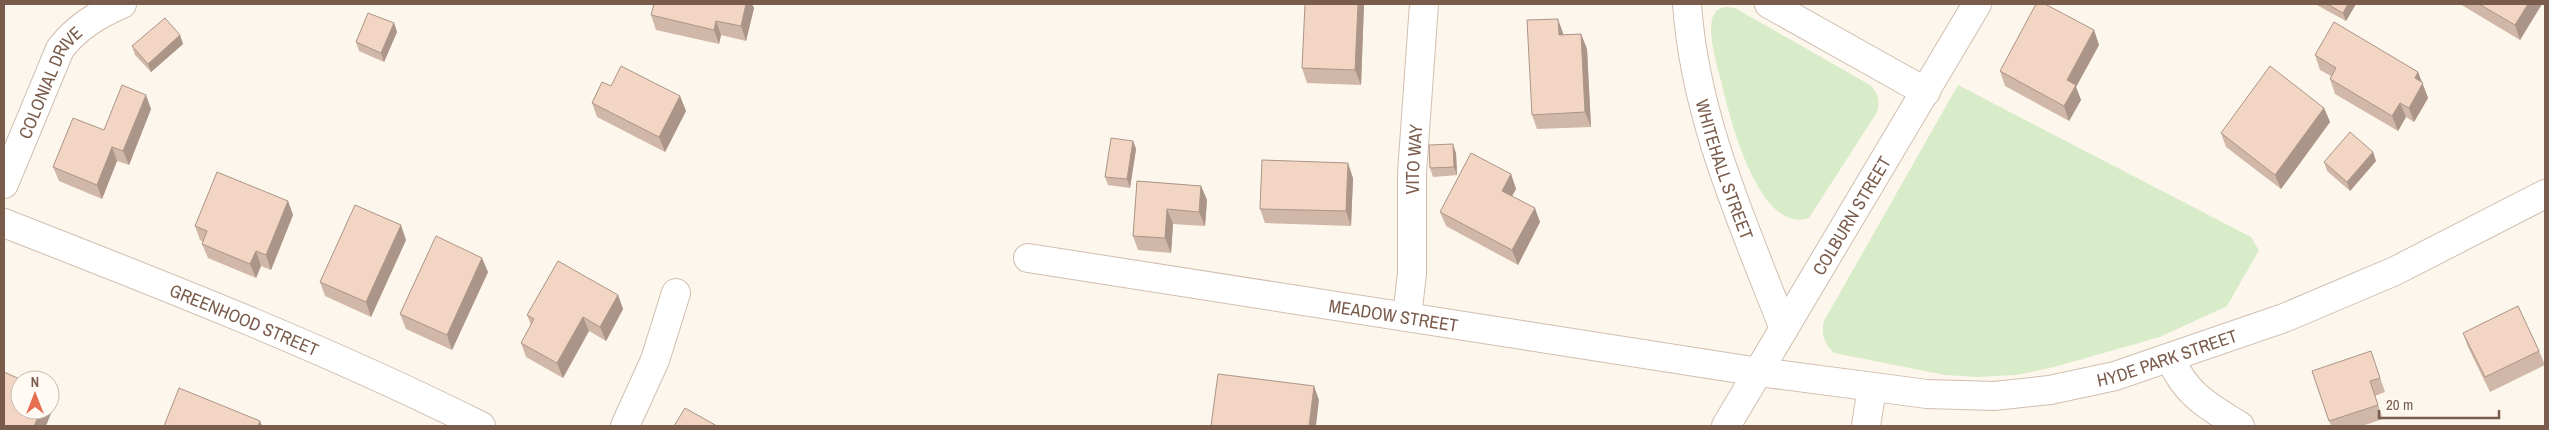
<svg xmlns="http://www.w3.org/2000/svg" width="2549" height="430" viewBox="0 0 2549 430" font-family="'Archivo Narrow',sans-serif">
<rect width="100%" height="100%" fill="#fdf6ec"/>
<path fill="#d8ecc9" d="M 1725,7 L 1735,8 L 1870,85 C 1879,94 1880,100 1877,112 L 1809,218 C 1758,235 1729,115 1721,81 C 1717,65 1708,36 1712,20 C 1712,17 1715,13 1717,10 Z
M 1958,85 L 2251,237 L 2259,250 L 2227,306 L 2160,337 L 2054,367 L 2017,375 L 1977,377 L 1945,375 L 1834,353 C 1824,343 1821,335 1824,321 Z"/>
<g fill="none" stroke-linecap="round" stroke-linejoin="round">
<defs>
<g id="minor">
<path id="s1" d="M 1687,4 C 1695,119 1743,223 1784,329"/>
<path d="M 1769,4 L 1926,92"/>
<path id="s2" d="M 4,184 L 60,49 C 77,27 97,15 122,4"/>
<path id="s3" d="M 4,223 C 165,286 327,349 481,426"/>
<path id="s4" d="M 1028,258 L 1759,372 L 1927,394 L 1994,396 L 2050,390 L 2115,376 L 2284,318 L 2395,271 L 2545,194"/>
<path id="s5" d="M 1407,317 L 1412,273 L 1412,173 L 1424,4"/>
<path d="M 2170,358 C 2186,395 2208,406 2240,426"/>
<path d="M 625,426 L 655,360 L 676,293"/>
<path id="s6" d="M 1726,426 L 1977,4"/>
<path d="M 1866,426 L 1872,387"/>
</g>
</defs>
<use href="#minor" stroke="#d1beb0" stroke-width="30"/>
<use href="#minor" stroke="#fff" stroke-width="28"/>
</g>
<path fill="#d1b7a8" d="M 654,4 L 752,4 L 754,8 L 746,41 L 721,35 L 719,44 L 656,30 L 651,15 Z
M 2315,4 L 2356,4 L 2346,21 Z
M 2460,4 L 2542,4 L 2520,40 Z
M 1364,5 L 1361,85 L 1307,83 L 1302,68 Z
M 394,23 L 397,32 L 384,62 L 359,51 L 356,42 Z
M 2094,30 L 2099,45 L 2076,87 L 2081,100 L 2069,121 L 2005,86 L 2000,71 Z
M 1563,33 L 1563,35 L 1581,34 L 1587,49 L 1591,127 L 1537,129 L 1532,115 Z
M 180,35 L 183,44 L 151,72 L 135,55 L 132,46 Z
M 2315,55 L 2418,72 L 2428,98 L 2414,122 L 2406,117 L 2398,131 L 2335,94 L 2330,79 L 2331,76 L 2320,70 Z
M 611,86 L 680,96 L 686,111 L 665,152 L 597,117 L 592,103 Z
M 2324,108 L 2330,122 L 2281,189 L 2226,147 L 2221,133 Z
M 151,109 L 129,165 L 117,161 L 102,199 L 59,181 L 53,167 L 104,130 Z
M 1133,141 L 1136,149 L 1130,188 L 1108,185 L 1105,177 Z
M 2373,152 L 2376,161 L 2350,191 L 2327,171 L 2324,162 Z
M 1456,153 L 1457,175 L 1433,177 L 1430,168 Z
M 1511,174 L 1516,189 L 1512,196 L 1540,222 L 1518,265 L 1446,226 L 1440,212 Z
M 1353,178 L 1351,226 L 1265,223 L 1260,209 Z
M 1137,181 L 1201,186 L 1207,200 L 1205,226 L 1173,224 L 1171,253 L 1138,250 L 1133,236 Z
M 288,201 L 293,215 L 271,270 L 261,266 L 256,278 L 208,258 L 202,244 L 203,242 L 200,240 L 195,226 Z
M 406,240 L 371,317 L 325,296 L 320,282 Z
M 488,272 L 452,350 L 406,329 L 400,314 Z
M 618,295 L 623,309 L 606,341 L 589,331 L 563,378 L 526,357 L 521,343 L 531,325 L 527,315 Z
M 2463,333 L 2539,351 L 2545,365 L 2490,392 L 2468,347 Z
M 2376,366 L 2385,392 L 2375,396 L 2383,419 L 2362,426 L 2331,426 L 2312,371 Z"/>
<path fill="#aa9588" d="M 746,4 L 752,4 L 754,8 L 746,41 L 741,26 Z
M 1358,4 L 1364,4 L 1364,5 L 1361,85 L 1355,70 Z
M 2348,4 L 2356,4 L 2346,21 L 2343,13 Z
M 2528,4 L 2542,4 L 2520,40 L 2515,25 Z
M 1558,19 L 1563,33 L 1564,50 L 1559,35 Z
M 716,21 L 721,35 L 719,44 L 714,30 Z
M 394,23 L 397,32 L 384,62 L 381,53 Z
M 2094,30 L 2099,45 L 2076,87 L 2081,100 L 2069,121 L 2064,106 L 2067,80 Z
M 1581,34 L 1587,49 L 1591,127 L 1585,112 Z
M 180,35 L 183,44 L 151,72 L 148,64 Z
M 2418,72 L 2428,98 L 2414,122 L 2409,108 L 2415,78 Z
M 146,95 L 151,109 L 129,165 L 123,151 Z
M 680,96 L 686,111 L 665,152 L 659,137 Z
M 2400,103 L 2406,117 L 2398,131 L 2392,116 Z
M 2324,108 L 2330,122 L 2281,189 L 2275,175 Z
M 1133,141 L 1136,149 L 1130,188 L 1127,179 Z
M 1453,144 L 1456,153 L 1457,175 L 1454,167 Z
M 112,147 L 117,161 L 102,199 L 97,185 Z
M 2373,152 L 2376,161 L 2350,191 L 2347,182 Z
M 1348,163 L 1353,178 L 1351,226 L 1346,211 Z
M 1511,174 L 1516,189 L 1507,205 L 1502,191 Z
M 1201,186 L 1207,200 L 1205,226 L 1199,212 Z
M 288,201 L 293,215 L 271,270 L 266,255 Z
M 1535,208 L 1540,222 L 1518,265 L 1512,250 Z
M 1167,209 L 1173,224 L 1171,253 L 1165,238 Z
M 401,225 L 406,240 L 371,317 L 366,302 Z
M 256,251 L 261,266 L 256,278 L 250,264 Z
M 482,258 L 488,272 L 452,350 L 447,335 Z
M 618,295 L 623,309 L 606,341 L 600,327 Z
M 583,317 L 589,331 L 563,378 L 557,363 Z
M 1314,386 L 1319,400 L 1316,426 L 1309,426 Z
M 50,395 L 54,406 L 46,426 L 34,426 L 41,410 L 50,410 Z
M 260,421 L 262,426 L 258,426 Z"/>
<path fill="#f3d5c3" stroke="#aa9588" d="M 654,4 L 746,4 L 741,26 L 716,21 L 714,30 L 651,15 Z
M 1305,4 L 1358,4 L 1355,70 L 1302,68 Z
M 2036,4 L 2045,4 L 2094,30 L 2067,80 L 2076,85 L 2064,106 L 2000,71 Z
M 2327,4 L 2348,4 L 2343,13 Z
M 2479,4 L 2528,4 L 2515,25 Z
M 368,13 L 394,23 L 381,53 L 356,42 Z
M 165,18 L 180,35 L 148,64 L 132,46 Z
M 1558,19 L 1559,35 L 1581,34 L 1585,112 L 1532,115 L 1527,20 Z
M 2334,22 L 2418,72 L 2415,78 L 2423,83 L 2409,108 L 2400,103 L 2392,116 L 2330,79 L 2336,68 L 2315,55 Z
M 621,66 L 680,96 L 659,137 L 592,103 L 602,82 L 611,86 Z
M 2270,66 L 2324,108 L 2275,175 L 2221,133 Z
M 122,85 L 146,95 L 123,151 L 112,147 L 97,185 L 53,167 L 73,118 L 104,130 Z
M 2350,132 L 2373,152 L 2347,182 L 2324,162 Z
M 1111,138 L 1133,141 L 1127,179 L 1105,177 Z
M 1453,144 L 1454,167 L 1430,168 L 1429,145 Z
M 1471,153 L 1511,174 L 1502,191 L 1535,208 L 1512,250 L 1440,212 Z
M 1262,160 L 1348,163 L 1346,211 L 1260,209 Z
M 217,172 L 288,201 L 266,255 L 256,251 L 250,264 L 202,244 L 207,231 L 195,226 Z
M 1137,181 L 1201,186 L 1199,212 L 1167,209 L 1165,238 L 1133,236 Z
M 355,205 L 401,225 L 366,302 L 320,282 Z
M 436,236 L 482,258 L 447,335 L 400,314 Z
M 558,261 L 618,295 L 600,327 L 583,317 L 557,363 L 521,343 L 534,319 L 527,315 Z
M 2518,306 L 2539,351 L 2485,377 L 2463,333 Z
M 2371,351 L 2380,378 L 2370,381 L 2378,405 L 2329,421 L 2312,371 Z
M 4,372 L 22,380 L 20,380 L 20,410 L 41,410 L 34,426 L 4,426 Z
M 1218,374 L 1314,386 L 1309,426 L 1211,426 Z
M 179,388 L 260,421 L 258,426 L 164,426 Z
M 685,408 L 717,426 L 674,426 Z"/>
<g text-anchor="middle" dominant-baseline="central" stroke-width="4" stroke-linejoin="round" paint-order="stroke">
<g font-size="18" fill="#7a5c4d" stroke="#fffaf3">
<text stroke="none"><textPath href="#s2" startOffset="112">COLONIAL DRIVE</textPath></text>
<text stroke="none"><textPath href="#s5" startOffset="158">VITO WAY</textPath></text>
<text stroke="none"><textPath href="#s1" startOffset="170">WHITEHALL STREET</textPath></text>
<text stroke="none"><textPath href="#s6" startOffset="245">COLBURN STREET</textPath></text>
<text stroke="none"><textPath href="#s4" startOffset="370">MEADOW STREET</textPath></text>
<text stroke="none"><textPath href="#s3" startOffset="259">GREENHOOD STREET</textPath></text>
<text stroke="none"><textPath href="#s4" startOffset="1154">HYDE PARK STREET</textPath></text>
</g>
</g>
<rect width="2549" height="430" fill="none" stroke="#7a5c4d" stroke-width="10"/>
<g transform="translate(35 395)"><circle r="24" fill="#fffaf3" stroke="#cabbb1"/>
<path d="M0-4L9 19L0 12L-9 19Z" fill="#e76f51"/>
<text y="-8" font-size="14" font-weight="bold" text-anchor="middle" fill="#7a5c4d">N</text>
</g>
<path d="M2379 410v8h120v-8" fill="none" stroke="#7a5c4d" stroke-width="2.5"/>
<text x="2386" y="410" font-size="15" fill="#7a5c4d" stroke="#fffaf3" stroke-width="4" paint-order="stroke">20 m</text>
</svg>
